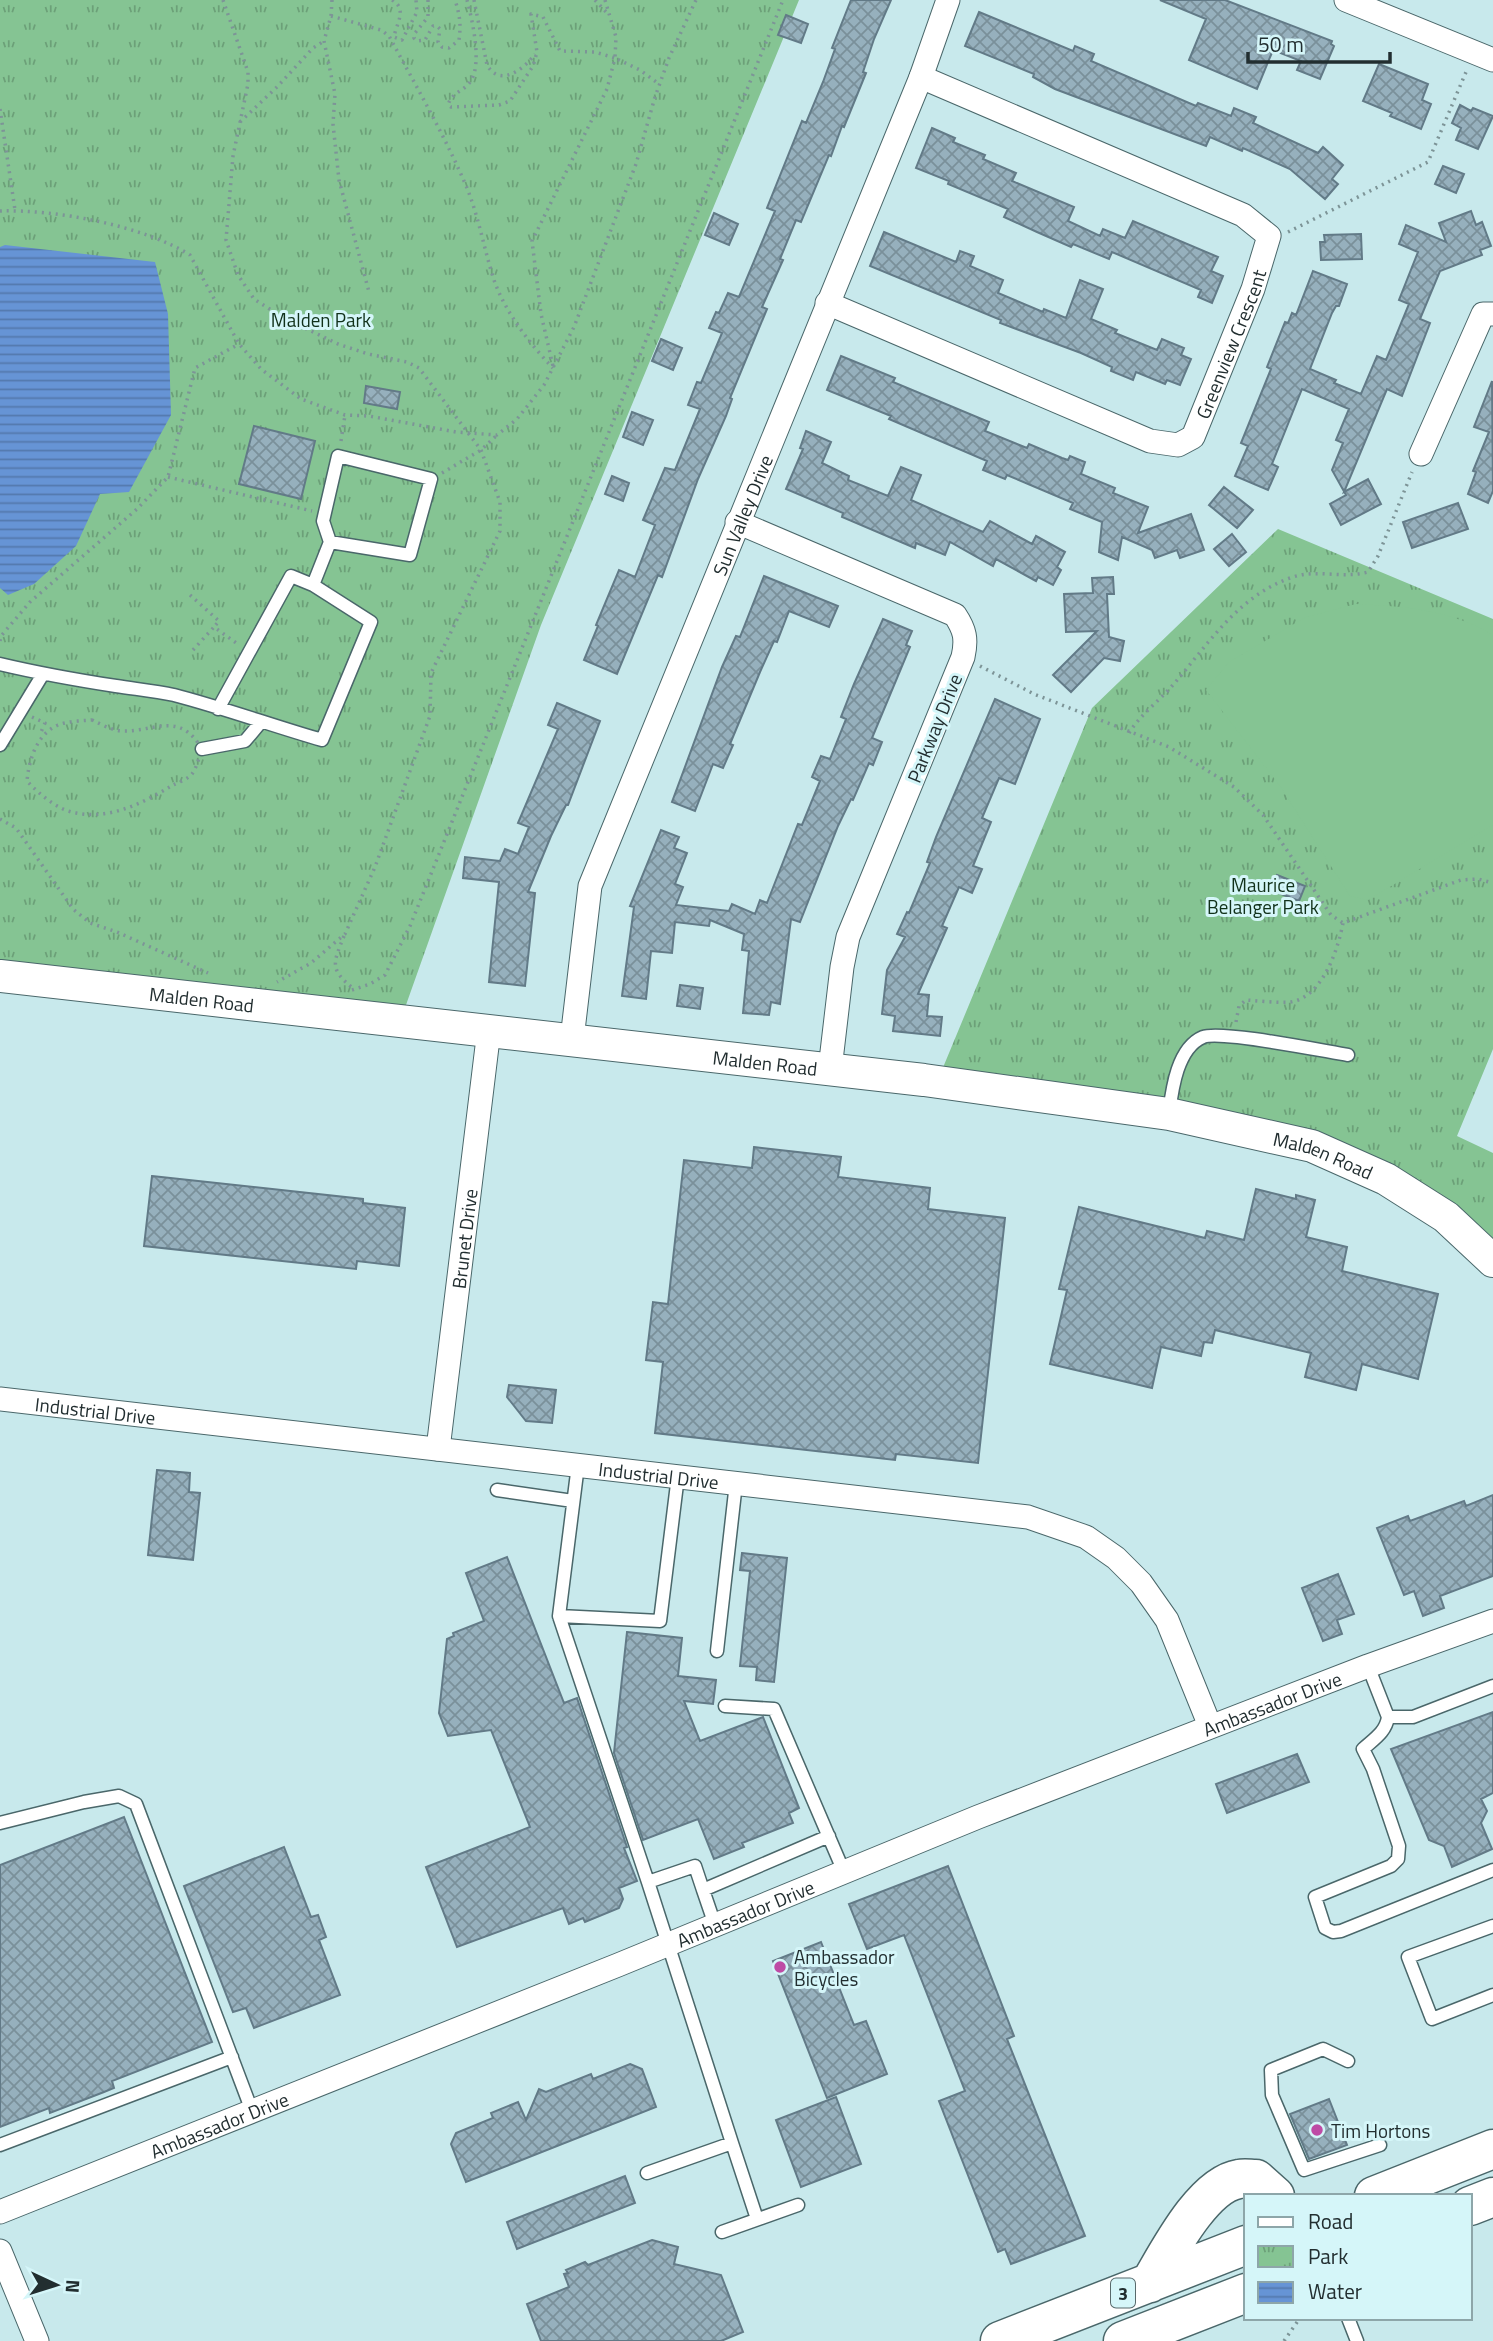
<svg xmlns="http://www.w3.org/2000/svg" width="1493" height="2341" viewBox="0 0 1493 2341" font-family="'Titillium Web',sans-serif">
<defs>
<pattern id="park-tufts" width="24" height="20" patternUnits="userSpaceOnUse" patternTransform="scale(1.75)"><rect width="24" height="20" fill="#85c493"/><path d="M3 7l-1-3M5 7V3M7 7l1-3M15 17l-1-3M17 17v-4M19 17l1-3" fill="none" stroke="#6ca078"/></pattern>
<pattern id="water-rules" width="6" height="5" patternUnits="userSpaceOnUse" patternTransform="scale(1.75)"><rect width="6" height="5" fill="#6694d5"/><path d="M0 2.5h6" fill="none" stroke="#5479ad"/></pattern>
<pattern id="building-cross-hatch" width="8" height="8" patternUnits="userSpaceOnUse" patternTransform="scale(1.75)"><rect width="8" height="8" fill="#96b0bd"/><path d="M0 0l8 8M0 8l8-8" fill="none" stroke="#7a909a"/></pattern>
</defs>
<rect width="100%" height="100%" fill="#c8e9ec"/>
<path fill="url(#park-tufts)" d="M 0,0 L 799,0 L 541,625 L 401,1019 L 0,974 Z
M 1278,529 L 1493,619 L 1493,1049 L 1457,1136 L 1493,1153 L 1493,1266 L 1339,1156 L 937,1082 L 1092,708 Z"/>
<path fill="#85c493" d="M 1356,604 C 1403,606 1452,610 1493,635 L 1493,825 L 1368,900 L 1350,896 L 1280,786 L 1206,690 L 1229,662 L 1265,641 L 1306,617 Z"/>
<path fill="url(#water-rules)" d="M 5,245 L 155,262 L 168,314 L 171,415 L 129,492 L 100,494 L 76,546 L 34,584 L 8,595 L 0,588 L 0,247 Z"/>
<path fill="url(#building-cross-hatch)" stroke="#627a87" stroke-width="2" d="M 851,0 L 891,0 L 874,39 L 863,72 L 866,73 L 844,127 L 842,126 L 831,156 L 829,155 L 801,222 L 796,220 L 780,259 L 783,260 L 762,307 L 767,309 L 730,398 L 732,399 L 726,416 L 698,479 L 662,577 L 658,575 L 617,674 L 584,660 L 598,626 L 596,625 L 619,570 L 635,577 L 655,525 L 643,520 L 665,468 L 675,470 L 700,409 L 688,405 L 697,382 L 701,383 L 722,333 L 709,328 L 716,312 L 719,313 L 728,293 L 739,297 L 775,211 L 767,208 L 802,121 L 806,123 L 823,82 L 835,49 L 832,48 Z
M 1160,0 L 1225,0 L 1332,41 L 1331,44 L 1334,46 L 1320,79 L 1297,70 L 1301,61 L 1273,50 L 1257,89 L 1189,60 L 1206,19 Z
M 979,12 L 1073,51 L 1075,46 L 1094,54 L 1091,61 L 1196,106 L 1198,103 L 1231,116 L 1234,108 L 1256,117 L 1253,123 L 1318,153 L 1323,147 L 1343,165 L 1332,179 L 1338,184 L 1325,199 L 1290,169 L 1243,148 L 1242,151 L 1210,137 L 1206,146 L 1055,89 L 1033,77 L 1034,74 L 965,46 Z
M 786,15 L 808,24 L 801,43 L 778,35 Z
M 1379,64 L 1428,84 L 1422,100 L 1431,104 L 1421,129 L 1390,116 L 1392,113 L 1363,101 Z
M 1460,105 L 1471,111 L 1473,108 L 1493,116 L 1478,149 L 1456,140 L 1461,128 L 1452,123 Z
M 932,128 L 955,138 L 953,142 L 985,155 L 983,159 L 1016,173 L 1012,181 L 1074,207 L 1068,221 L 1100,236 L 1103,229 L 1125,238 L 1133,221 L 1218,257 L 1211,271 L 1223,276 L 1212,303 L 1198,297 L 1201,290 L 1112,252 L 1109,259 L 1073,244 L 1071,247 L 1037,232 L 1004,217 L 1008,209 L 948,184 L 949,181 L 916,168 Z
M 1443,166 L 1464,174 L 1456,193 L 1435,184 Z
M 1471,211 L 1476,225 L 1482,222 L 1491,246 L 1480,250 L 1482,255 L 1440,271 L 1420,319 L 1430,323 L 1402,396 L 1387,389 L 1344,492 L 1368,479 L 1381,504 L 1341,525 L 1330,504 L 1346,495 L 1332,470 L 1343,443 L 1336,440 L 1349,409 L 1302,389 L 1272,464 L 1278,467 L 1268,490 L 1235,476 L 1248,446 L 1241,443 L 1271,369 L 1267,367 L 1285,322 L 1288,323 L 1292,313 L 1296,315 L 1313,271 L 1347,284 L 1339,306 L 1336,306 L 1332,313 L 1310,369 L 1336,380 L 1334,383 L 1361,394 L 1377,356 L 1386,360 L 1409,304 L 1399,300 L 1418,252 L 1399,244 L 1406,225 L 1446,242 L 1439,223 Z
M 714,213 L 738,224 L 729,245 L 705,235 Z
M 884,232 L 956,262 L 960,251 L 974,256 L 970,266 L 1003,280 L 998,293 L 1043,312 L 1044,309 L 1066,318 L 1080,280 L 1103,289 L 1091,319 L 1117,330 L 1115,333 L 1157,350 L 1162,339 L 1184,348 L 1181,355 L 1191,359 L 1180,385 L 1167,380 L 1165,384 L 1136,372 L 1133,380 L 1111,371 L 1112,367 L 1081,353 L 1000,323 L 1001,320 L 870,266 Z
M 1361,234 L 1362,259 L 1321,260 L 1320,242 L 1325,242 L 1324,235 Z
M 661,339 L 682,348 L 673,370 L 652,361 Z
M 841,356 L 895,378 L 893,382 L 989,422 L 985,431 L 1027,448 L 1029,444 L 1062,458 L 1068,460 L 1070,456 L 1085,462 L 1081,474 L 1115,488 L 1113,493 L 1148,507 L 1138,533 L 1191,514 L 1204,550 L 1180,558 L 1177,550 L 1155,558 L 1152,550 L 1122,537 L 1118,560 L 1099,552 L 1102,522 L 1070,509 L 1073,503 L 1007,475 L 1005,479 L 983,470 L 987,461 L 889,419 L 891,416 L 827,390 Z
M 1492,381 L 1493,491 L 1488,503 L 1468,494 L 1476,472 L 1473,471 L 1489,432 L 1474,427 Z
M 366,386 L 400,392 L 397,409 L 364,403 Z
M 632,412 L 653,420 L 643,445 L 623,437 Z
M 254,426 L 315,441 L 301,499 L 239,484 Z
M 806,431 L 831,442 L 822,463 L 849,476 L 848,480 L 888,496 L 901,467 L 921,475 L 911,500 L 983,532 L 990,521 L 1032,544 L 1036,536 L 1065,552 L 1057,567 L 1061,570 L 1053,585 L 1038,577 L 1036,581 L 996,559 L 993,566 L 950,542 L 945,555 L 916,543 L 915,548 L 842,517 L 843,513 L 786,489 L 803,449 L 800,448 Z
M 612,476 L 629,483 L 623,501 L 605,494 Z
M 1224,487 L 1253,510 L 1237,528 L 1209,505 Z
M 1458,503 L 1468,529 L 1412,548 L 1403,522 Z
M 1232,534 L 1246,552 L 1229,566 L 1214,549 Z
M 764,576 L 838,606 L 829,627 L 789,611 L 777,642 L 774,641 L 760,672 L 730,744 L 733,745 L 723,768 L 713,764 L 695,811 L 672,802 L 722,667 L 736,636 L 740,637 Z
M 1113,577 L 1114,594 L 1107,594 L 1109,637 L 1124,641 L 1120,661 L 1104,658 L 1071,692 L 1053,675 L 1097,631 L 1066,632 L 1064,594 L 1093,593 L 1092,578 Z
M 883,619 L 912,631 L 906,645 L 910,647 L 872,738 L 882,742 L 873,765 L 869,763 L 853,800 L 851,799 L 838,826 L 800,922 L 791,919 L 780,1004 L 771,1002 L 769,1015 L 743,1013 L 749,951 L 742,950 L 744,934 L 710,920 L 709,926 L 675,922 L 672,953 L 651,951 L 646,999 L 622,996 L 634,907 L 630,906 L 661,830 L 679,837 L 674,848 L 687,853 L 675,884 L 683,887 L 676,905 L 729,911 L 732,904 L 755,914 L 760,900 L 767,903 L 798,824 L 802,825 L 820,781 L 812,777 L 821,756 L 830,759 L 846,719 L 841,717 L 854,684 Z
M 995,699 L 1040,719 L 1015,784 L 999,778 L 982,818 L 991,822 L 973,866 L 982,869 L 972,893 L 959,887 L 942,926 L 947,928 L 918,994 L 929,995 L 927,1016 L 942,1017 L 940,1036 L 893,1031 L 895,1016 L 882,1014 L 887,970 L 905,937 L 897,934 L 907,912 L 909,913 L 930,863 L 927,862 L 936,837 Z
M 557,703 L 600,721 L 568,805 L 566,805 L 551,836 L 528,892 L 535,893 L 525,986 L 489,982 L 499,882 L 463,878 L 465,857 L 500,861 L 505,849 L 518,854 L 529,827 L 518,823 L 558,729 L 548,725 Z
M 1277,875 L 1305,886 L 1299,901 L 1271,890 Z
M 680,985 L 703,988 L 700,1009 L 677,1006 Z
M 754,1147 L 841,1157 L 838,1177 L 930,1188 L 928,1209 L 1005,1218 L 978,1463 L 896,1454 L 895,1460 L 655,1433 L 663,1362 L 646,1360 L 653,1302 L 668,1304 L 684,1160 L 752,1168 Z
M 152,1176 L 363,1199 L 363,1203 L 405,1208 L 399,1266 L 357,1261 L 356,1269 L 144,1246 Z
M 1256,1189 L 1296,1199 L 1296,1195 L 1315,1200 L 1306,1237 L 1347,1247 L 1342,1271 L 1438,1294 L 1418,1379 L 1362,1364 L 1356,1390 L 1305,1377 L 1311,1353 L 1215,1330 L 1212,1343 L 1204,1342 L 1201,1356 L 1161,1347 L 1152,1388 L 1050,1364 L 1067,1290 L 1059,1289 L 1079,1207 L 1205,1238 L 1207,1231 L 1244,1240 Z
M 509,1385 L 556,1390 L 552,1423 L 526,1421 L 507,1397 Z
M 157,1470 L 190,1473 L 189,1492 L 200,1493 L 193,1560 L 148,1555 Z
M 1493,1495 L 1493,1576 L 1440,1596 L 1444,1608 L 1423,1616 L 1414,1591 L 1404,1595 L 1377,1528 L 1408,1516 L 1410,1521 L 1464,1501 L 1466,1506 Z
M 742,1553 L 787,1558 L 774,1682 L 756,1680 L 757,1667 L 740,1666 L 750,1571 L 740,1570 Z
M 507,1557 L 564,1703 L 577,1698 L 627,1847 L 624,1848 L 637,1881 L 619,1888 L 623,1899 L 619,1908 L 585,1922 L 583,1918 L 569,1924 L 563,1908 L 457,1947 L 426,1867 L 530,1827 L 491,1730 L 448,1736 L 439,1713 L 447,1639 L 454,1636 L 453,1633 L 484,1621 L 466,1573 Z
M 1338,1574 L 1354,1614 L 1337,1620 L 1342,1634 L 1323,1641 L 1302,1588 Z
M 627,1632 L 682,1638 L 678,1676 L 716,1680 L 713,1704 L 684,1701 L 700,1741 L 763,1717 L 799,1808 L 789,1813 L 793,1823 L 742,1843 L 744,1847 L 714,1859 L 698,1819 L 643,1840 L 614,1753 Z
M 1493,1712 L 1493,1793 L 1481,1799 L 1487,1811 L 1481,1823 L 1492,1849 L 1452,1867 L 1444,1846 L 1429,1840 L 1391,1749 Z
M 1297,1754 L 1309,1782 L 1227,1813 L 1216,1784 Z
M 124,1817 L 212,2042 L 112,2081 L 114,2088 L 104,2092 L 50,2113 L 49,2108 L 0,2127 L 0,1865 Z
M 284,1847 L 311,1917 L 318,1915 L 326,1937 L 319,1940 L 340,1995 L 254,2028 L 246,2008 L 233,2012 L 184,1886 Z
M 948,1866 L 1014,2036 L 1007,2039 L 1085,2236 L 1011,2264 L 1005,2249 L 998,2252 L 939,2101 L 965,2091 L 904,1935 L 867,1949 L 849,1904 Z
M 821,1942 L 854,2025 L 866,2021 L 887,2074 L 827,2098 L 773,1961 Z
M 630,2064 L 642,2069 L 656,2107 L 466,2182 L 451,2144 L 456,2133 L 493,2118 L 491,2113 L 518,2102 L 526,2120 L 539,2089 L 546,2092 L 591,2074 L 593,2079 Z
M 836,2097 L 861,2164 L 801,2187 L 776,2120 Z
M 1329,2099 L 1347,2145 L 1309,2159 L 1290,2114 Z
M 625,2176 L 635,2203 L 517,2249 L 507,2222 Z
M 652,2240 L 678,2247 L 674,2264 L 721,2275 L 743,2332 L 721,2341 L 541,2341 L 527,2304 L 569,2287 L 564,2274 L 568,2273 L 566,2270 L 585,2262 L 588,2265 Z"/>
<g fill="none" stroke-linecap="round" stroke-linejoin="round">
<defs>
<path id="lane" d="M 313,585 L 330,542 L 323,521 L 338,456 L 431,479 L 410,555 L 330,542
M 0,664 C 38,673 77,680 116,686 C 135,689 155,691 174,695 C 224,708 273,726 322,740 L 371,622 L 313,585 L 291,576 L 218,709
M 0,745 L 43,674
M 202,749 L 245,741 L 261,722
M 1169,1113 C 1172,1090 1177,1048 1203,1037 C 1221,1030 1323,1051 1348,1055
M 578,1465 L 559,1616 L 648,1882 L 732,2143
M 497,1490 L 573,1501
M 559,1616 L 660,1621 L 678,1476
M 717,1651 L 736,1483
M 1368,1666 L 1388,1717 C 1386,1732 1374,1739 1363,1749 L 1373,1769 L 1399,1846 L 1398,1859 L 1391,1866 L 1315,1897 L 1325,1928 L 1333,1932 L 1341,1931 L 1493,1870
M 725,1706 L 774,1709 L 844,1872
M 1388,1717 L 1413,1717 L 1493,1686
M 0,1823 L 84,1802 L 119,1796 L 136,1804 L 252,2111
M 648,1882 L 695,1866 L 703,1890
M 715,1925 L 703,1890 L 829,1836
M 1493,1926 L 1408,1957 L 1432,2019 L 1493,1995
M 1348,2061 L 1323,2049 L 1271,2070 L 1272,2095 L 1304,2170 L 1380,2145
M 0,2145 L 232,2057
M 647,2173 L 732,2143 L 757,2219
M 722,2232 L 798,2205
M 1348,2318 L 1357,2341"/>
<g id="street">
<path d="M 1346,0 L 1493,60"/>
<path id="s1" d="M 827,303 L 1150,441 L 1178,445 L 1193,437 L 1253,289 L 1269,236 L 1243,215 L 921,77"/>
<path d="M 1421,454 L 1483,314 L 1493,314"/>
<path d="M 737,522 L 955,615 C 965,630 967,639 963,657 L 848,937 L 842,967 L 830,1069"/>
<path id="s2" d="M 572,1039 L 590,886 L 921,77 L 948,0"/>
<path id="s3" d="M 0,1399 L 1028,1517 L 1086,1537 L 1116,1558 L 1141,1583 L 1167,1620 L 1210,1726"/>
<path id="s4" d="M 438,1449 L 489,1030"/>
<path id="s5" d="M 0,2212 L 618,1965 L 978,1817 L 1368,1666 L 1493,1621"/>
<path d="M 0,2251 L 37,2341"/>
</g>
<g id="secondary">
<path id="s6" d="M 0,976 L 924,1080 L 1169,1114 L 1312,1146 L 1386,1179 L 1446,1217 L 1493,1261"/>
</g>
<path id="highway" d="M 1374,2196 L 1493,2149
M 1470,2206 L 1493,2197
M 1150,2283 C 1168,2253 1202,2185 1239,2179 C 1244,2178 1251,2179 1256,2179 L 1275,2196
M 1000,2341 L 1246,2245
M 1123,2341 L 1246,2293"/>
</defs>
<use href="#lane" stroke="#4a676a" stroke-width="15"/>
<use href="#street" stroke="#4a676a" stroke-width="25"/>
<use href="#secondary" stroke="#4a676a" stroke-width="34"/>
<use href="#highway" stroke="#4a676a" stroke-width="41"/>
<path stroke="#7d9497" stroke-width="3.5" stroke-dasharray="2 5" stroke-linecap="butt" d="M 223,0 L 248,72 L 248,84 L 233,156 L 226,240 L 238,275 L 254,299 L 282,317 L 338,344 L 368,354 L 407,362 L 419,368 L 481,450 L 500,502 L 500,531 L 431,673 L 430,716 L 375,867 L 345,934 L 311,963 L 277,982
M 332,0 L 331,16 L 324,41 L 335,94 L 333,124 L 339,180 L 369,292
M 392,0 C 408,9 396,24 394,37 L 402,40 L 417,12 L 416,0
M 428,0 L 428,17 L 415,33 L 414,38 L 417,41 L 425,40 L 433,26 L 437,26 L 440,29 L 438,42 L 442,47 L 449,48 L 459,40 C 461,25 460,15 455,0
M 467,0 C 472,19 483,65 470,82 C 463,92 452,92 448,105 L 451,107 L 499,105 L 510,101 L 533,66 L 537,52 L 531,14 L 543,17 L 560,51 L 595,52 L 615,58 L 607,89 L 532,241 L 541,314 L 553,366
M 474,0 L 487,65 C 500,88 524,69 535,54
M 595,0 L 608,14
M 605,0 L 616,37 L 615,58 L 640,70 L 659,84
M 331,16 L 381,30 L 389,36 C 416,86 445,136 467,188 C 479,218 484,249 494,280 C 505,312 530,344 553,368
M 0,109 L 15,210
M 240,122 L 277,87 L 313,48 L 324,41
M 0,211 C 55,209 144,226 190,255 L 239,344 L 261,369 L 301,399 L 345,415 L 369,416 L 456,432 L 497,435 L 517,419 L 544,385 L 574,327 L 636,164 L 655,97 L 669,58 L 696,0
M 1288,232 L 1428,162 L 1466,72
M 341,441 L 345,415
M 442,473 L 481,450 L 496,436
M 168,477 L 312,511
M 190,595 L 219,621 L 214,627
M 0,641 L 1,636 L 30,602 L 137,509 L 168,477 L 195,368 L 239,344
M 193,650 L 214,627 L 239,645
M 980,666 L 1034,694 L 1169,747 L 1234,787 L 1263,815 L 1331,915 L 1343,923 L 1461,880 L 1478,879 L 1493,883
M 32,717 L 45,723 L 41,732 L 43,734
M 92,720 C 101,724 112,731 123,731 C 154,732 179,710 202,749 C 199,757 197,767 192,774 C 188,779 179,782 173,785 C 145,802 111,820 76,813 C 58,810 40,795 27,781 C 29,759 37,734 58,725 C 68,721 81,721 92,720 Z
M 1129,733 C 1140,715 1158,702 1172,686 C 1208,645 1238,595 1293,577 C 1317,569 1344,579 1368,572 L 1378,556 L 1412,472
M 0,819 L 16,828 L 73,909 L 90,923 L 117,932 L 208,973
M 344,936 C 333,964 329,969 354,989
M 352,990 L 370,984 L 385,975 L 410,926 L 783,0
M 1236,1022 L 1239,1006 L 1246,1000 C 1260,1001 1276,1003 1290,1002 C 1322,998 1338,950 1343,923
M 1284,2341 L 1300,2318"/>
<use href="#lane" stroke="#fff" stroke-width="12"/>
<use href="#street" stroke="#fff" stroke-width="23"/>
<use href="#secondary" stroke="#fff" stroke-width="32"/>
<use href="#highway" stroke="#fff" stroke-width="38"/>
</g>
<g fill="#be4ba5" stroke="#d5f6f9" stroke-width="2.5">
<circle cx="780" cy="1967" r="7"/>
<circle cx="1317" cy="2130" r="7"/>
</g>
<g text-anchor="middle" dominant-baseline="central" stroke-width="6" stroke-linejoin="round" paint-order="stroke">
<rect fill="#d5f6f9" stroke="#586a6c" stroke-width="2" x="1111" y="2278.5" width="24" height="29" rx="5"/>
<g font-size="18" font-weight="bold" fill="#222e30">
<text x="1123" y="2293">3</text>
</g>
<g font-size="19" fill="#11311a" stroke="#d5f6f9">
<text x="321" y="319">Malden Park</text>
<text x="1263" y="884">Maurice<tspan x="1263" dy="22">Belanger Park</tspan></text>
</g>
<g font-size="19" fill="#222e30" stroke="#d5f6f9">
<text stroke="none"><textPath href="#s1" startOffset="497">Greenview Crescent</textPath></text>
<text stroke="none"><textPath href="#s2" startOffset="555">Sun Valley Drive</textPath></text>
<text transform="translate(934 728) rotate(-68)">Parkway Drive</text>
<text stroke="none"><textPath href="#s6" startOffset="203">Malden Road</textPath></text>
<text stroke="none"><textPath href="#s6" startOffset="770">Malden Road</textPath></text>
<text stroke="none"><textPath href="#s6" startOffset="1337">Malden Road</textPath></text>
<text stroke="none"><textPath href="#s4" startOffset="212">Brunet Drive</textPath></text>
<text stroke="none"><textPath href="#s3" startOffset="96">Industrial Drive</textPath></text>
<text stroke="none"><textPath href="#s3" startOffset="663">Industrial Drive</textPath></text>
<text stroke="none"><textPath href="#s5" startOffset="1370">Ambassador Drive</textPath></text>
<text stroke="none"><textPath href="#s5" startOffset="803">Ambassador Drive</textPath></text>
<text stroke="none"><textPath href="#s5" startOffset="236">Ambassador Drive</textPath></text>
</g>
<g font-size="19" fill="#222e30" stroke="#d5f6f9" text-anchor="start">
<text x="794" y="1956">Ambassador<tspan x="794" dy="22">Bicycles</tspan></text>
<text x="1331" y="2130">Tim Hortons</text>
</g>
</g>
<rect x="1244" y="2194" width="228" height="126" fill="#d5f6f9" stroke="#8da6a9" stroke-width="2"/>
<rect x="1258" y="2217" width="35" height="10" fill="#ffffff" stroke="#8da6a9" stroke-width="2"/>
<text x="1308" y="2229" font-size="21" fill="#222e30">Road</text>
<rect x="1258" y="2246" width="35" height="21" fill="url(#park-tufts)" stroke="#8da6a9" stroke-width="2"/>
<text x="1308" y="2264" font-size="21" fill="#222e30">Park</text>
<rect x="1258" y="2282" width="35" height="21" fill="url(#water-rules)" stroke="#8da6a9" stroke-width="2"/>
<text x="1308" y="2299" font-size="21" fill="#222e30">Water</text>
<g transform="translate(56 2285) rotate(94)" stroke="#d5f6f9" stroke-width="5" paint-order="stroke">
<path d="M0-5L12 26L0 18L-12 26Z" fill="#222e30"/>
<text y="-10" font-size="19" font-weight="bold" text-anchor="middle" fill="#222e30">N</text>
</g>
<path d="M1248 52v10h142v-10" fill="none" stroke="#222e30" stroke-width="3.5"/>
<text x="1258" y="52" font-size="21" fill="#222e30" stroke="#d5f6f9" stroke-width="5" paint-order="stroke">50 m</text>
</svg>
